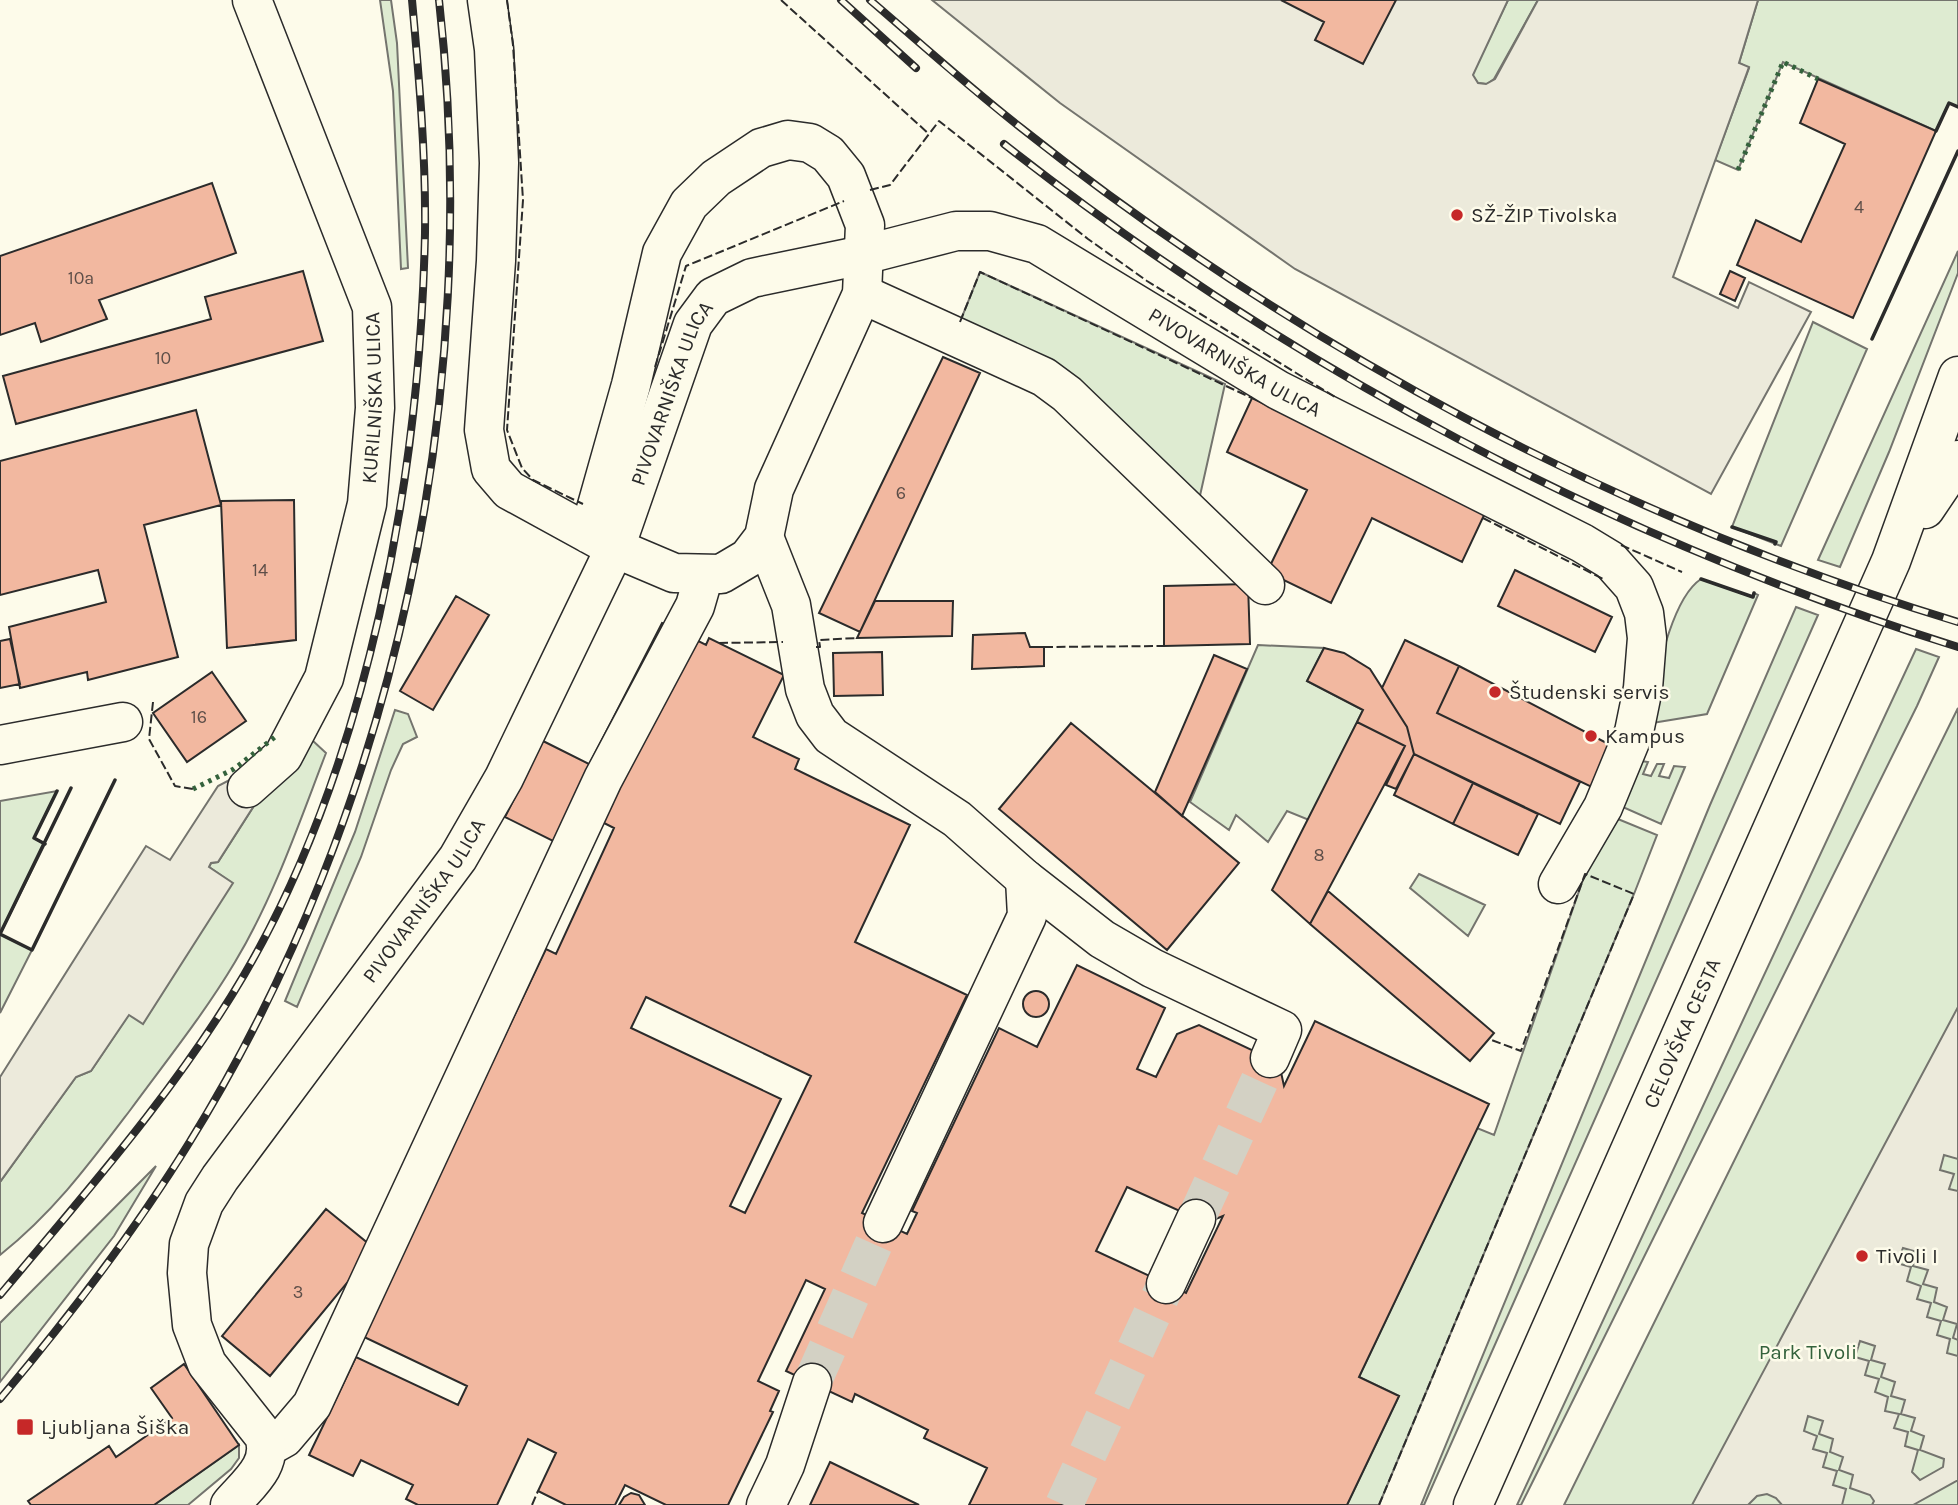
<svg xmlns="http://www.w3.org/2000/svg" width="1958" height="1505" viewBox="0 0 1958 1505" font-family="Karla,sans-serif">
<rect width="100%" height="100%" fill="#fdfbea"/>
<path fill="#deebd1" stroke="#74746e" stroke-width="2" d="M 380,0 L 391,0 L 397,43 L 408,268 L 401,269 L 393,91 Z
M 1508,0 L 1538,0 L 1494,79 L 1487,84 L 1478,83 L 1472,75 Z
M 1758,0 L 1958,0 L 1958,107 L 1949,103 L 1936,131 L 1783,62 L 1738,170 L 1715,160 L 1749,68 L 1739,63 Z
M 1958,251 L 1958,273 L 1889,452 L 1840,567 L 1818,560 Z
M 980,272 L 1225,384 L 1199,500 L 960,322 Z
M 1813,322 L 1867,349 L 1781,546 L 1732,527 Z
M 1701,579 L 1752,597 L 1754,593 L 1758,595 L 1707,714 L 1646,724 C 1655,687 1669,600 1701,579 Z
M 1796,607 L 1818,615 L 1424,1505 L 1421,1505 L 1710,805 Z
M 1258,645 L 1324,648 L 1307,681 L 1363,710 L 1309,820 L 1287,811 L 1268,842 L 1236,815 L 1229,830 L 1190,802 Z
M 1916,649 L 1939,657 L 1917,706 L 1532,1483 L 1521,1505 L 1517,1505 Z
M 1958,708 L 1958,1505 L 1564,1505 Z
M 395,710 L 408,714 L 417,737 L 403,744 L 391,770 L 361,857 L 297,1007 L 285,1001 L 355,832 Z
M 312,740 L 326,753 C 299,823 274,897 235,962 C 204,1014 167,1060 131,1109 C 90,1163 54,1212 0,1255 L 0,1182 L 76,1077 L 91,1071 L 129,1014 L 143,1023 L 232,883 L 209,867 L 211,863 L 218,862 L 259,798 Z
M 1641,761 L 1648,762 L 1643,774 L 1651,776 L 1657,764 L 1664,764 L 1659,776 L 1669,778 L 1674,766 L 1685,767 L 1661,824 L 1616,804 Z
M 57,791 L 34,838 L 45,844 L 0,934 L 32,950 L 0,1013 L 0,801 Z
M 1613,817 L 1657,835 L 1634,894 L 1379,1505 L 1347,1505 L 1399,1396 L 1359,1377 L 1477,1128 L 1494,1135 L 1585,874 Z
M 1419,874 L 1485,905 L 1468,936 L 1410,888 Z
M 156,1166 L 114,1236 L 0,1382 L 0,1323 Z
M 239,1445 L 239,1458 L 231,1469 L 188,1505 L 154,1505 Z"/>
<path fill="#eceadb" stroke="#74746e" stroke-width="2" fill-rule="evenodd" d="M 932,0 L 1508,0 L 1473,75 L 1478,83 L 1486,84 L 1495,79 L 1538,0 L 1758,0 L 1739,63 L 1749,67 L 1673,277 L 1738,308 L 1749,282 L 1811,312 L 1711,494 L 1295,269 L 1060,103 Z
M 239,775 L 259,798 L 218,862 L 211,863 L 209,867 L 233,883 L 143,1024 L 129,1015 L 91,1071 L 76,1077 L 0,1182 L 0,1077 L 146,846 L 170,860 L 218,786 Z
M 1958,1007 L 1958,1159 L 1944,1155 L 1940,1170 L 1954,1174 L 1949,1189 L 1958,1191 L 1958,1340 L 1953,1338 L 1957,1324 L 1943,1320 L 1947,1307 L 1934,1302 L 1937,1288 L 1923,1284 L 1928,1270 L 1913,1266 L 1917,1252 L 1903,1248 L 1897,1263 L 1911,1267 L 1907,1281 L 1921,1286 L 1917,1299 L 1931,1303 L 1927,1317 L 1941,1321 L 1937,1335 L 1950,1339 L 1947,1353 L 1958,1356 L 1958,1480 L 1913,1505 L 1872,1505 L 1874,1501 L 1870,1495 L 1850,1488 L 1853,1475 L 1839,1470 L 1843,1457 L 1830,1452 L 1833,1439 L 1819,1434 L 1823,1421 L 1808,1416 L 1804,1431 L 1817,1436 L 1813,1449 L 1827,1453 L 1823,1467 L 1837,1471 L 1833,1485 L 1846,1489 L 1842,1505 L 1782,1505 L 1776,1498 L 1767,1494 L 1757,1496 L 1748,1505 L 1692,1505 ZM 1860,1341 L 1875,1346 L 1871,1360 L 1885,1364 L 1881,1377 L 1895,1382 L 1891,1396 L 1905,1400 L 1901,1414 L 1915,1418 L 1911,1431 L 1924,1436 L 1920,1450 L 1944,1459 L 1943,1467 L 1920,1480 L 1912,1472 L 1918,1450 L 1905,1446 L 1908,1432 L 1894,1428 L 1899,1414 L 1885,1411 L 1888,1397 L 1875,1392 L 1879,1379 L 1865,1375 L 1869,1361 L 1855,1357 Z"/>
<path fill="#f2b8a0" stroke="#2b2b2b" stroke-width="2" fill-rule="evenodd" d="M 1281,0 L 1396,0 L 1363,64 L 1315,40 L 1324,22 Z
M 1818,79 L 1936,131 L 1853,318 L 1737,265 L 1756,220 L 1801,242 L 1845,144 L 1800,123 Z
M 212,183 L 236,253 L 99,300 L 107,319 L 41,342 L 35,323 L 0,335 L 0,256 Z
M 303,271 L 323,341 L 16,424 L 3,376 L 211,319 L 205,297 Z
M 1730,271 L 1745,278 L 1735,301 L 1720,294 Z
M 943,357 L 980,373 L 860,632 L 819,613 Z
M 1252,398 L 1486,511 L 1462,562 L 1372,518 L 1331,603 L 1267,572 L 1307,490 L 1227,452 Z
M 196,410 L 221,505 L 144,525 L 178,657 L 88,680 L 87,672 L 20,688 L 9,627 L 106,602 L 98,570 L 0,595 L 0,461 Z
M 294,500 L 296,640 L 227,648 L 221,501 Z
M 1515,570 L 1612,617 L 1595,652 L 1498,606 Z
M 1248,584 L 1250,644 L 1164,646 L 1164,586 Z
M 456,596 L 489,615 L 433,710 L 400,691 Z
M 875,601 L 953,601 L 952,636 L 857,638 Z
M 662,623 L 706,645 L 709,638 L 784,675 L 753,737 L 799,759 L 795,769 L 910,825 L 855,942 L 967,995 L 862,1213 L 907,1234 L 917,1213 L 912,1211 L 999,1028 L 1037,1047 L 1077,965 L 1165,1008 L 1137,1069 L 1156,1077 L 1177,1034 L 1199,1025 L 1279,1063 L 1284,1086 L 1315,1021 L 1489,1104 L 1359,1377 L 1399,1396 L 1347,1505 L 969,1505 L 987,1468 L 924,1438 L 928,1430 L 855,1394 L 852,1402 L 786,1371 L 825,1289 L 806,1280 L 758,1381 L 779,1391 L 770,1411 L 773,1412 L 728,1505 L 666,1505 L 625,1485 L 615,1505 L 566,1505 L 538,1491 L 556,1453 L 528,1439 L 497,1505 L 418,1505 L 406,1499 L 413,1485 L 361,1460 L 353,1476 L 309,1455 L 356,1357 L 458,1405 L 467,1386 L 362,1336 L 546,949 L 556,954 L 614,828 L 600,821 L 621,778 L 590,763 ZM 646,997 L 811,1076 L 745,1213 L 730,1206 L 781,1099 L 631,1028 ZM 1127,1187 L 1206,1223 L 1223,1216 L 1186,1293 L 1096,1251 Z
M 1025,633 L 1030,647 L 1044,647 L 1044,666 L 972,669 L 973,635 Z
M 10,639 L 20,684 L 0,688 L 0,641 Z
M 1405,640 L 1459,666 L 1437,713 L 1580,782 L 1560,824 L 1414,754 L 1407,727 L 1382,688 Z
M 1324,648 L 1344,653 L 1370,669 L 1407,727 L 1414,754 L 1396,789 L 1386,785 L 1405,746 L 1357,722 L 1363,710 L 1307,681 Z
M 882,652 L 883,695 L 834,696 L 833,653 Z
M 1214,655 L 1247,669 L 1182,816 L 1155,792 Z
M 1459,666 L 1618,749 L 1598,790 L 1437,713 Z
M 212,672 L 246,721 L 187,762 L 153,713 Z
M 1357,722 L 1405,746 L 1310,924 L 1272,890 Z
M 1071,723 L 1239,863 L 1167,950 L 999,809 Z
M 543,741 L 593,766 L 555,842 L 505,817 Z
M 1414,754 L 1473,783 L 1453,824 L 1394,795 Z
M 1473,783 L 1538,814 L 1518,855 L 1453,824 Z
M 1328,891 L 1494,1033 L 1470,1061 L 1310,924 Z
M1023 1004a13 13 0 1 1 26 0a13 13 0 1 1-26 0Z
M 326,1209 L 375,1249 L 270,1376 L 222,1336 Z
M 184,1364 L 239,1445 L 154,1505 L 31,1505 L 28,1501 L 109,1446 L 116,1457 L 172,1418 L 151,1388 Z
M 830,1462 L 919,1505 L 810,1505 Z
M 631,1493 L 639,1495 L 645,1505 L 619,1505 L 624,1497 Z"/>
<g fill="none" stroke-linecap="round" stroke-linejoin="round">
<path stroke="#d3d1c4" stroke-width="38" stroke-dasharray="38 19" stroke-linecap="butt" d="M 1196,1219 L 1270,1058
M 812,1383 L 883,1223
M 1064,1505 L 1166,1284"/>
<defs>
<g id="minor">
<path d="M 487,0 L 494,49 L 499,163 L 496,261 L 484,430 L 491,469 L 509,490 L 615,548 L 674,573 L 721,574 L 748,558 L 764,537 L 774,489 L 862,294 L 865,225 L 846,176 L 828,154 L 810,143 L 788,140 L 761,148 L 716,178 L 689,204 L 662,253 L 631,385 L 589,534"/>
<path d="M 862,294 L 1044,377 L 1067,394 L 1265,585"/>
<path d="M 764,537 L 791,605 L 805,689 L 815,715 L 831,736 L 957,819 L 1025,879 L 1102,939 L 1152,968 L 1282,1030 L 1270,1058"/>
<path d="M 0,745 L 123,722"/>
<path id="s1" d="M 247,788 L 283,756 L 324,678 L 367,504 L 375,408 L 372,307 L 252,0"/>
<path d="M 883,1223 L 1027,916 L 1025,879"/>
<path d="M 1166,1284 L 1196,1219"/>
<path d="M 268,1447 L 284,1438 L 312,1405 L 603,779 L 695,606 L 704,575"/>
<path id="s2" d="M 230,1505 C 248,1484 274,1465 264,1436 L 207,1364 L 192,1325 L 187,1273 L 189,1244 L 204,1203 L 220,1178 L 458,858 L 504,778 L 615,548 L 693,324 L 713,297 L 752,278 L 863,255 L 956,231 L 990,231 L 1037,244 L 1278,390 L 1582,543 L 1610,560 L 1634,587 L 1644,613 L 1647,638 L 1643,688 L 1634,732 L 1603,807 L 1558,884"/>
<path d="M 766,1505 L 785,1465 L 812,1383"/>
</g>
<g id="major">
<path d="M 1925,509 L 1958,460"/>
<path id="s3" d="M 1473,1505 L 1891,561 L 1958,376"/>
</g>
</defs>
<use href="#minor" stroke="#2b2b2b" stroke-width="41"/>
<use href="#major" stroke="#2b2b2b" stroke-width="41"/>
<use href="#minor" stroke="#fdfbea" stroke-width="38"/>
<use href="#major" stroke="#fdfbea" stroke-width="38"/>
<defs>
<path id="rail" d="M 841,0 L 916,68
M 870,0 C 920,43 969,87 1020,127 C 1297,347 1619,519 1958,622
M 1004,144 C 1289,368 1612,539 1958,647
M 0,1295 C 86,1192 176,1091 244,975 C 368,763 420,476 425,233 C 426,155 419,77 412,0
M 0,1399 C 68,1318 133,1234 189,1143 C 397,807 483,391 439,0"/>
</defs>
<use href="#rail" stroke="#2b2b2b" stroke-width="8"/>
<use href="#rail" stroke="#fdfbea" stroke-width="5" stroke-dasharray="16" stroke-linecap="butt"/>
<path stroke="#34623c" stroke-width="5" stroke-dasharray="3.5 5" stroke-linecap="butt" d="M 1738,170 L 1783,62 L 1818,79
M 193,789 L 234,769 L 275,737"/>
<path stroke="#2b2b2b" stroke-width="2" stroke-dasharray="9 3.5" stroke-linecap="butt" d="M 507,0 L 513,45 L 523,200 L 507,430 L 522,468 L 533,480 L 583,504
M 781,0 L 929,134
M 870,190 L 890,185 L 939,121 L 1088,239 L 1147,281 L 1335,397
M 960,322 L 980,272 L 1252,398
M 655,367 L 686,266 L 844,201
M 1483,518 L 1605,580
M 1621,545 L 1682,572
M 719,643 L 783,642
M 816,647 L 820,647 L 819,640 L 857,638
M 1044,647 L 1164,646
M 153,702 L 149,739 L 175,786 L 193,789
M 532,1505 L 538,1491
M 1379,1505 L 1634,894 L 1585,874 L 1521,1051 L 1489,1039"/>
<path stroke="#2b2b2b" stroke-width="3.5" d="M 1936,131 L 1949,103 L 1958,107
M 1872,339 L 1958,151
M 1732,527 L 1776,542 L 1775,544
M 1701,579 L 1753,597 L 1754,593
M 71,788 L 0,934 L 32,950 L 115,780
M 45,844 L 34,838 L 57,791"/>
</g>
<g fill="#c62828" stroke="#fdfbea" stroke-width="2.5">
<circle cx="1457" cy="215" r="7"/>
<circle cx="1495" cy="692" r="7"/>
<circle cx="1591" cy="736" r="7"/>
<circle cx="1862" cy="1256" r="7"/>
<rect x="16" y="1418" width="18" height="18" rx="3.5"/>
</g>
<g text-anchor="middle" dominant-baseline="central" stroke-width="5" stroke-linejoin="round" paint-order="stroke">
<g font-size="18" fill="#5d4e48">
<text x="1859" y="207">4</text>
<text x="81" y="278">10a</text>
<text x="163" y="358">10</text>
<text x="901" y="493">6</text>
<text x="260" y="570">14</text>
<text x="199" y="717">16</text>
<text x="1319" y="855">8</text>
<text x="298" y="1292">3</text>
</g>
<g font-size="21" fill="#2b2b2b" stroke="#fdfbea" text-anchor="start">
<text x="1471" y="215">SŽ-ŽIP Tivolska</text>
<text x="1509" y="692">Študenski servis</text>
<text x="1605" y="736">Kampus</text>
<text x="1876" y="1256">Tivoli I</text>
<text x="41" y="1427">Ljubljana Šiška</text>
</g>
<g font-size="21" fill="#2b2b2b" stroke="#fdfbea">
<text stroke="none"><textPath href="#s2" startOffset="1953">PIVOVARNIŠKA ULICA</textPath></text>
<text stroke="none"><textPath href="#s2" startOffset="1281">PIVOVARNIŠKA ULICA</textPath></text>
<text stroke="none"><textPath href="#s1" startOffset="422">KURILNIŠKA ULICA</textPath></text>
<text stroke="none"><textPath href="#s2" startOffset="714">PIVOVARNIŠKA ULICA</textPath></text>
<text stroke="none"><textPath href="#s3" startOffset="516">CELOVŠKA CESTA</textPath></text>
</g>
<g font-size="21" fill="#34623c" stroke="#fdfbea">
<text x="1808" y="1352">Park Tivoli</text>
</g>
</g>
</svg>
